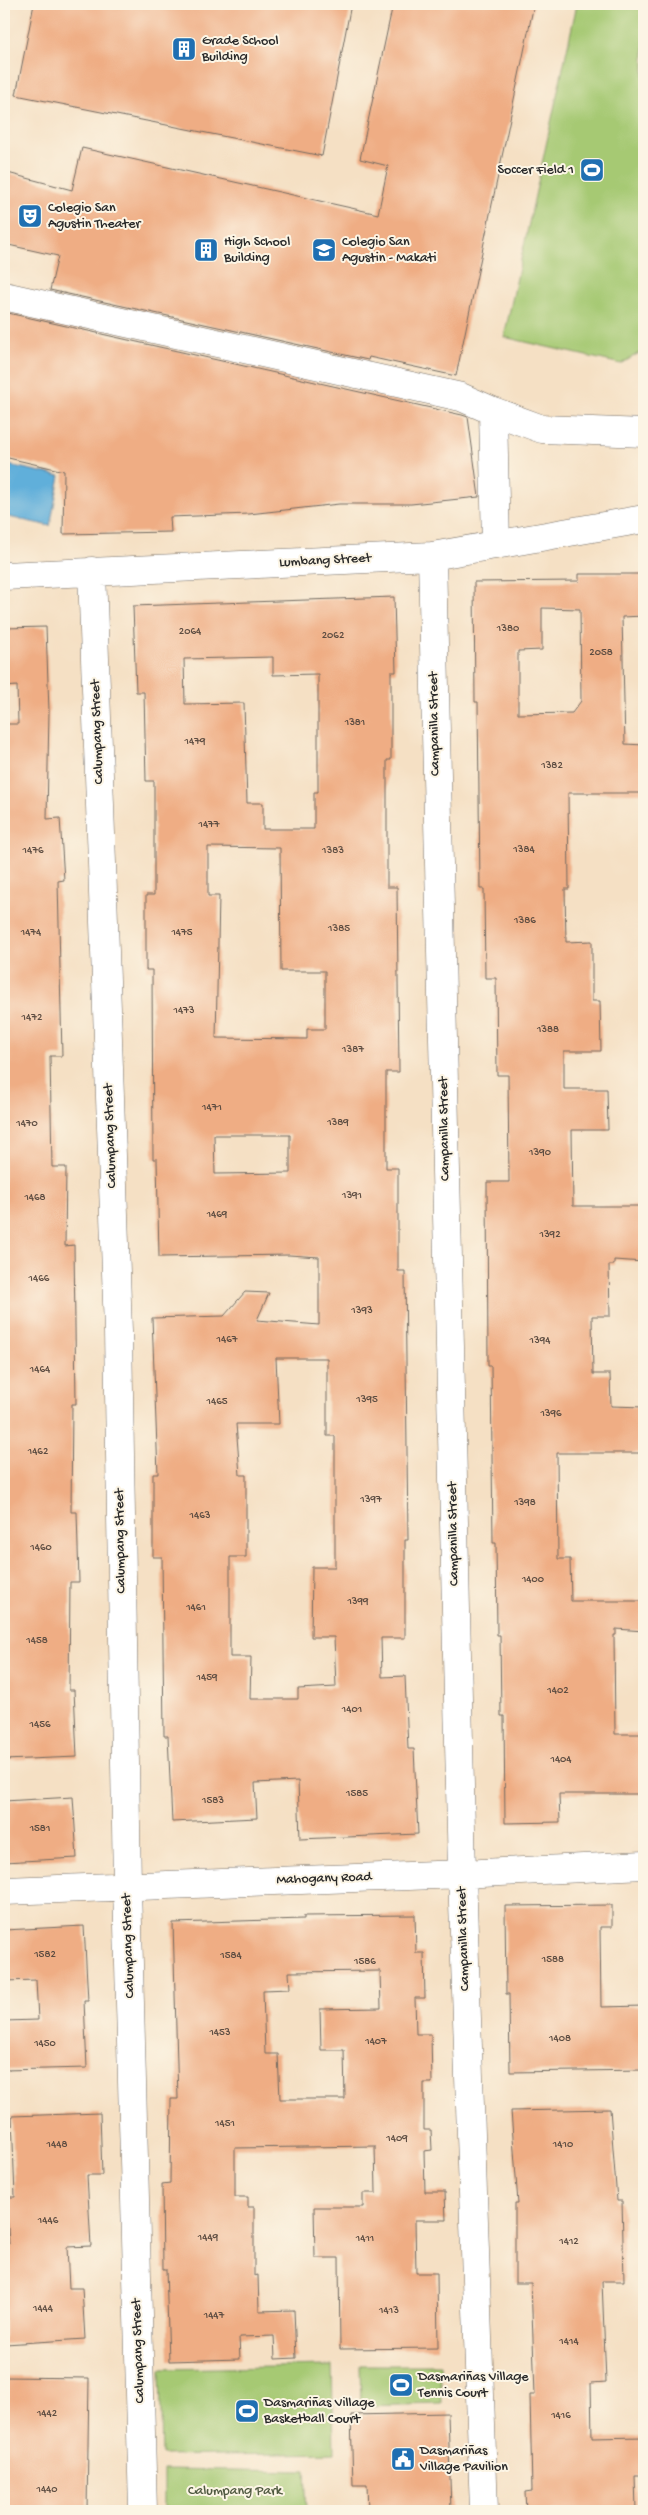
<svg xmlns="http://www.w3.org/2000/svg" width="648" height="2515" viewBox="0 0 648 2515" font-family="'Gochi Hand',sans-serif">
<rect width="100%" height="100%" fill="#fcf5e5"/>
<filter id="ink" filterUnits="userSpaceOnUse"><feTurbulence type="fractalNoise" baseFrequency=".02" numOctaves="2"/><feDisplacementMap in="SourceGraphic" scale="10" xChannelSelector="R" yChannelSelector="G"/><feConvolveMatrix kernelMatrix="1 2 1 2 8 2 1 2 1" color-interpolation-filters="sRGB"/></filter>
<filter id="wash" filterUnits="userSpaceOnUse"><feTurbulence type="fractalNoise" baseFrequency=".0096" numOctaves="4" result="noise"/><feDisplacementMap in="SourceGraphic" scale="20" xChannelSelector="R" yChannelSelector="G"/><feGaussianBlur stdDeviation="1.12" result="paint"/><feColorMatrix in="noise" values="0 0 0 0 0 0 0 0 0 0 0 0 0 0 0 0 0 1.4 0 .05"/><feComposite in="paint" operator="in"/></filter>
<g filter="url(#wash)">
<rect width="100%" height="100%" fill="#f5e0c4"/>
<path fill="#a6c973" stroke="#687a4f" d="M 577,4 L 644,4 L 644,350 L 621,364 L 504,337 Z
M 360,2365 L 440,2365 L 442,2404 L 361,2406 Z
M 332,2366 L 334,2453 L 162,2456 L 160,2369 Z
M 164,2469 L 305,2471 L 307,2511 L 164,2511 Z"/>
<path fill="#60afda" stroke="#466d82" d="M 4,464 L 60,476 L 50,526 L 4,516 Z"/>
<g id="blocks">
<path fill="#efad84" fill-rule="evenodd" d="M 34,4 L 351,4 L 322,156 L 16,95 Z
M 393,4 L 534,4 L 456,376 L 369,357 L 368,360 L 50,290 L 58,256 L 4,244 L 4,172 L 72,190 L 82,148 L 378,214 L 388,166 L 360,159 Z
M 8,313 L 462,415 L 468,417 L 479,497 L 411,504 L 339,504 L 249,514 L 170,517 L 171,532 L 63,534 L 64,471 L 4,457 L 4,333 Z
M 579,574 L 644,574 L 644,616 L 622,617 L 625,744 L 644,745 L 644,793 L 568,793 L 569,889 L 565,889 L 566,942 L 592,941 L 592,1001 L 600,1001 L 601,1051 L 564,1051 L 564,1089 L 607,1089 L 608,1130 L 572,1130 L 573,1206 L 644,1206 L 644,1262 L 614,1260 L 614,1265 L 609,1265 L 610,1316 L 592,1316 L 593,1374 L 610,1374 L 611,1406 L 644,1407 L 644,1453 L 557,1453 L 558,1559 L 570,1559 L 571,1601 L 644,1601 L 644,1631 L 616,1629 L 616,1635 L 614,1635 L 615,1734 L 644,1734 L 644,1794 L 559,1794 L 560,1822 L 505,1823 L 504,1716 L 501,1716 L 500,1635 L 497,1635 L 496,1543 L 493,1543 L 491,1366 L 488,1366 L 487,1182 L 509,1182 L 508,1075 L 497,1075 L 496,978 L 485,978 L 484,889 L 480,889 L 478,702 L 475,702 L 474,582 L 579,581 ZM 542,608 L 580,609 L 581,701 L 572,713 L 518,714 L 518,651 L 542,650 Z
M 394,597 L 396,672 L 391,672 L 391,760 L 387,760 L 387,887 L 397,887 L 399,1072 L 386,1072 L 386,1168 L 398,1168 L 398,1271 L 405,1271 L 408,1540 L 405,1540 L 405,1638 L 381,1638 L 382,1677 L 405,1676 L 408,1749 L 414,1749 L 418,1834 L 300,1839 L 298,1781 L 255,1783 L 257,1818 L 172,1822 L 168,1736 L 164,1736 L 162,1557 L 153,1557 L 153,1474 L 158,1474 L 152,1318 L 224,1316 L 245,1292 L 269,1293 L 257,1320 L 319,1325 L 319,1257 L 289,1255 L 159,1257 L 157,1159 L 153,1159 L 152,970 L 146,970 L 146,895 L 154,895 L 154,781 L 146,781 L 144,692 L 136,692 L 133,606 ZM 273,657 L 273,675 L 318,674 L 318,792 L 314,792 L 314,829 L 263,829 L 263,803 L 247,803 L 244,703 L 185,704 L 184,659 ZM 208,847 L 280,848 L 281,971 L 325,971 L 325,1029 L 307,1029 L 307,1039 L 216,1038 L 219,896 L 208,896 ZM 214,1135 L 290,1135 L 290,1173 L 215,1174 ZM 276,1358 L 327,1358 L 327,1436 L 335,1436 L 335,1567 L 312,1567 L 311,1637 L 334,1637 L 336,1687 L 298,1689 L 298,1699 L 250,1699 L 251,1657 L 230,1657 L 230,1557 L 246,1557 L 246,1475 L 240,1475 L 236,1424 L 279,1424 Z
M 46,627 L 49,711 L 47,819 L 60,818 L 64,880 L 58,881 L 62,1056 L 50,1056 L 52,1167 L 66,1167 L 65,1246 L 74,1245 L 76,1404 L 72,1404 L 71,1512 L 77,1512 L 79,1582 L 70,1582 L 69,1690 L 74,1690 L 77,1757 L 4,1760 L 4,821 L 6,821 L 4,724 L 18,724 L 17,686 L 4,687 L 4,628 Z
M 73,1797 L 77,1858 L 4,1862 L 4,1801 Z
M 612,1905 L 612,1927 L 600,1927 L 601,2007 L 644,2006 L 644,2070 L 510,2072 L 509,1994 L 506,1994 L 505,1906 Z
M 415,1915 L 416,1953 L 424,1953 L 425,1998 L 415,1998 L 416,2034 L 431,2034 L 432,2083 L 424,2083 L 424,2130 L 431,2130 L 432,2150 L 424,2151 L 425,2192 L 445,2192 L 446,2220 L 415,2220 L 416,2273 L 437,2273 L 438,2348 L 340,2349 L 339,2258 L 315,2258 L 314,2207 L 363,2207 L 363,2193 L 376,2193 L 375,2146 L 235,2148 L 235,2197 L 248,2197 L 248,2207 L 254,2207 L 254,2276 L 258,2275 L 259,2311 L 294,2310 L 296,2358 L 275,2359 L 274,2336 L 239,2337 L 240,2359 L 169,2361 L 166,2269 L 163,2269 L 162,2184 L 170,2183 L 171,2099 L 178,2099 L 173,1923 L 304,1919 L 304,1916 ZM 380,1971 L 381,2008 L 320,2009 L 321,2050 L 344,2050 L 345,2099 L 280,2099 L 278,2054 L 265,2054 L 263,1990 L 290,1989 L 289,1972 Z
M 84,1926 L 88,2001 L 84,2001 L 87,2068 L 4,2070 L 4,2021 L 38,2020 L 36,1980 L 4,1981 L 4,1930 Z
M 610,2109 L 617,2201 L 622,2201 L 624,2281 L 602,2281 L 606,2382 L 591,2383 L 592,2438 L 643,2437 L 644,2476 L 635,2476 L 636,2511 L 526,2511 L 525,2492 L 532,2491 L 530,2395 L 535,2395 L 531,2283 L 515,2283 L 515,2203 L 518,2203 L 511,2111 Z
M 100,2113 L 102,2175 L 87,2175 L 91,2246 L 67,2247 L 69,2288 L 82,2288 L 85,2339 L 5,2344 L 4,2244 L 9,2244 L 6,2197 L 15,2197 L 12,2116 Z
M 5,2377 L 89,2378 L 87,2511 L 6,2511 Z
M 448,2413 L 451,2511 L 368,2511 L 367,2485 L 353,2485 L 351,2415 Z"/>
</g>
</g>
<g filter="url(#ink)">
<use href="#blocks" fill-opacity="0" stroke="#726a61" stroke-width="1"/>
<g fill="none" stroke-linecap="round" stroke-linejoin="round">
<defs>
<path id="minor" d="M 4,296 L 461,397 L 493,411 L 496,545
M 493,411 L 542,429 L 644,433
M 432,556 L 462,1874 L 484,2511
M 92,571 L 118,1331 L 127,1886 L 143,2511
M 4,576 L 432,556 L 644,519
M 4,1891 L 462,1874 L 644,1865"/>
</defs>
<use href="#minor" stroke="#726a61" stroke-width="29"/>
<use href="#minor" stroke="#fff" stroke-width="28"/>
</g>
</g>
<defs>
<symbol id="building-square" viewBox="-11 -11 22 22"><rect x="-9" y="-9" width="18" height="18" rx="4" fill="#1f6fb2" stroke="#fcf5e5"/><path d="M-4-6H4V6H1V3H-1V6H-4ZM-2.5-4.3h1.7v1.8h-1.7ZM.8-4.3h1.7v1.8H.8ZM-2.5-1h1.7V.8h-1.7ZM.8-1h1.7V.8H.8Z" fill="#fff"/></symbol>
<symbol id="stadium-square" viewBox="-11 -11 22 22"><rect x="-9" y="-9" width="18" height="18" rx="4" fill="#1f6fb2" stroke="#fcf5e5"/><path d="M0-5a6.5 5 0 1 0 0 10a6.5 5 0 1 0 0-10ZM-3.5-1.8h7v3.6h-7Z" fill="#fff"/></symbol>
<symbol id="theatre-square" viewBox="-11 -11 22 22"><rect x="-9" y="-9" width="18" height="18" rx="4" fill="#1f6fb2" stroke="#fcf5e5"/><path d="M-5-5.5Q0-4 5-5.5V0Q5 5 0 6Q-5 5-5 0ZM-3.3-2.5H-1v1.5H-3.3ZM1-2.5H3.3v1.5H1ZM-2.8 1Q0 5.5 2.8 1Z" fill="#fff"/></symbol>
<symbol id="school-square" viewBox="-11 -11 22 22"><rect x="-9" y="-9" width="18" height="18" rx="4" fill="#1f6fb2" stroke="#fcf5e5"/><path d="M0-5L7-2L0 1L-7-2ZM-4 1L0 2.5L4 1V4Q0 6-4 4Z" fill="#fff"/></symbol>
<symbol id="civic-square" viewBox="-11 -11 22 22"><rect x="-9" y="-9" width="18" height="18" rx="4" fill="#1f6fb2" stroke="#fcf5e5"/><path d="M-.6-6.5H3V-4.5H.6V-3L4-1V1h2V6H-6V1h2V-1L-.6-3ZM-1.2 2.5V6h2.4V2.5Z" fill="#fff"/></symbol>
</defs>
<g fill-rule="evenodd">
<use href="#building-square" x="170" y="35" width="28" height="28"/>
<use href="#stadium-square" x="578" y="156" width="28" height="28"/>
<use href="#theatre-square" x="16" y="202" width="28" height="28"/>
<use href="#building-square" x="192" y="236" width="28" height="28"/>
<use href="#school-square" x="310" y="236" width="28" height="28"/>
<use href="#stadium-square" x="387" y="2371" width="28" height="28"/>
<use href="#stadium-square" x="233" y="2397" width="28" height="28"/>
<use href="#civic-square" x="389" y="2445" width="28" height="28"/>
</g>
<g text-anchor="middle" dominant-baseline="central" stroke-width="4" stroke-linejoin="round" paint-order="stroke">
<g font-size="11" fill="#5c4c41">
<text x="508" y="629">1380</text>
<text x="190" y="632">2064</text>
<text x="333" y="636">2062</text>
<text x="601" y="653">2058</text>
<text x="355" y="723">1381</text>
<text x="195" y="742">1479</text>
<text x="552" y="766">1382</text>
<text x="209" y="825">1477</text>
<text x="524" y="850">1384</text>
<text x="33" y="851">1476</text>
<text x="333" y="851">1383</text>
<text x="525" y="921">1386</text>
<text x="339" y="929">1385</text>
<text x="31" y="933">1474</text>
<text x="182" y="933">1475</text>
<text x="184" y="1011">1473</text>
<text x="32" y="1018">1472</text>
<text x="548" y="1030">1388</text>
<text x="353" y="1050">1387</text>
<text x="212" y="1108">1471</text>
<text x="338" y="1123">1389</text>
<text x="27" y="1124">1470</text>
<text x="540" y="1153">1390</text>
<text x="352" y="1196">1391</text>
<text x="35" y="1198">1468</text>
<text x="217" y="1215">1469</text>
<text x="550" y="1235">1392</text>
<text x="39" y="1279">1466</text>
<text x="362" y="1311">1393</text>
<text x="227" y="1340">1467</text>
<text x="540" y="1341">1394</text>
<text x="40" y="1370">1464</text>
<text x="367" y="1400">1395</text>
<text x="217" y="1402">1465</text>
<text x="551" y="1414">1396</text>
<text x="38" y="1452">1462</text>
<text x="371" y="1500">1397</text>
<text x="525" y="1503">1398</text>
<text x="200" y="1516">1463</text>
<text x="41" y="1548">1460</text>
<text x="533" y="1580">1400</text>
<text x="358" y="1602">1399</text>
<text x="196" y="1608">1461</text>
<text x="37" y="1641">1458</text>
<text x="207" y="1678">1459</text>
<text x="558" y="1691">1402</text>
<text x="352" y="1710">1401</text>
<text x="40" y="1725">1456</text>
<text x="561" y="1760">1404</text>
<text x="357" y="1794">1585</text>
<text x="213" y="1801">1583</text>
<text x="40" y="1829">1581</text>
<text x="45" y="1955">1582</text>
<text x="231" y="1956">1584</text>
<text x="553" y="1960">1588</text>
<text x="365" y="1962">1586</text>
<text x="220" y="2033">1453</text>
<text x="560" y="2039">1408</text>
<text x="376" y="2042">1407</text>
<text x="45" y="2044">1450</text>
<text x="225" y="2124">1451</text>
<text x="397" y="2139">1409</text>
<text x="57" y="2145">1448</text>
<text x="563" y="2145">1410</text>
<text x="48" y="2221">1446</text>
<text x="208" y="2238">1449</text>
<text x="365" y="2239">1411</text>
<text x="569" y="2242">1412</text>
<text x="43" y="2309">1444</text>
<text x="389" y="2311">1413</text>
<text x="214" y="2316">1447</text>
<text x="569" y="2342">1414</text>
<text x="47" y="2414">1442</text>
<text x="561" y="2416">1416</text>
<text x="47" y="2490">1440</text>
</g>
<g font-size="14" fill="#2b2b2b" stroke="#fcf5e5" text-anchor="start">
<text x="202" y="41">Grade School<tspan x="202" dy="16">Building</tspan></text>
<text x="574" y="170" text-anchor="end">Soccer Field 1</text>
<text x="48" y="208">Colegio San<tspan x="48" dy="16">Agustin Theater</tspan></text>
<text x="224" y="242">High School<tspan x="224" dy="16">Building</tspan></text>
<text x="342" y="242">Colegio San<tspan x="342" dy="16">Agustin - Makati</tspan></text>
<text x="418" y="2377">Dasmariñas Village<tspan x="418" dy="16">Tennis Court</tspan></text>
<text x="264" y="2403">Dasmariñas Village<tspan x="264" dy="16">Basketball Court</tspan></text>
<text x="420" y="2451">Dasmariñas<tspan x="420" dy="16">Village Pavilion</tspan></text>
</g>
<g font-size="14" fill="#2b2b2b" stroke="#fcf5e5">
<text transform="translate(325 561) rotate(-3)">Lumbang Street</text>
<text transform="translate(435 724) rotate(-91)">Campanilla Street</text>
<text transform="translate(98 732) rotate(-92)">Calumpang Street</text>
<text transform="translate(445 1129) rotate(-91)">Campanilla Street</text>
<text transform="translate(111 1136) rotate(-92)">Calumpang Street</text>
<text transform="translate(454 1534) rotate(-91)">Campanilla Street</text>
<text transform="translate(121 1541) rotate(-91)">Calumpang Street</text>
<text transform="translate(324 1879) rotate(-2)">Mahogany Road</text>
<text transform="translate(464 1939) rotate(-92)">Campanilla Street</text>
<text transform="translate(129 1946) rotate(-92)">Calumpang Street</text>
<text transform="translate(139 2351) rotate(-92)">Calumpang Street</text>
</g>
<g font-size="14" fill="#505a41" stroke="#fcf5e5">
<text x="235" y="2491">Calumpang Park</text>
</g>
</g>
<rect width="648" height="2515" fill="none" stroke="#fcf5e5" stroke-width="20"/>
</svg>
